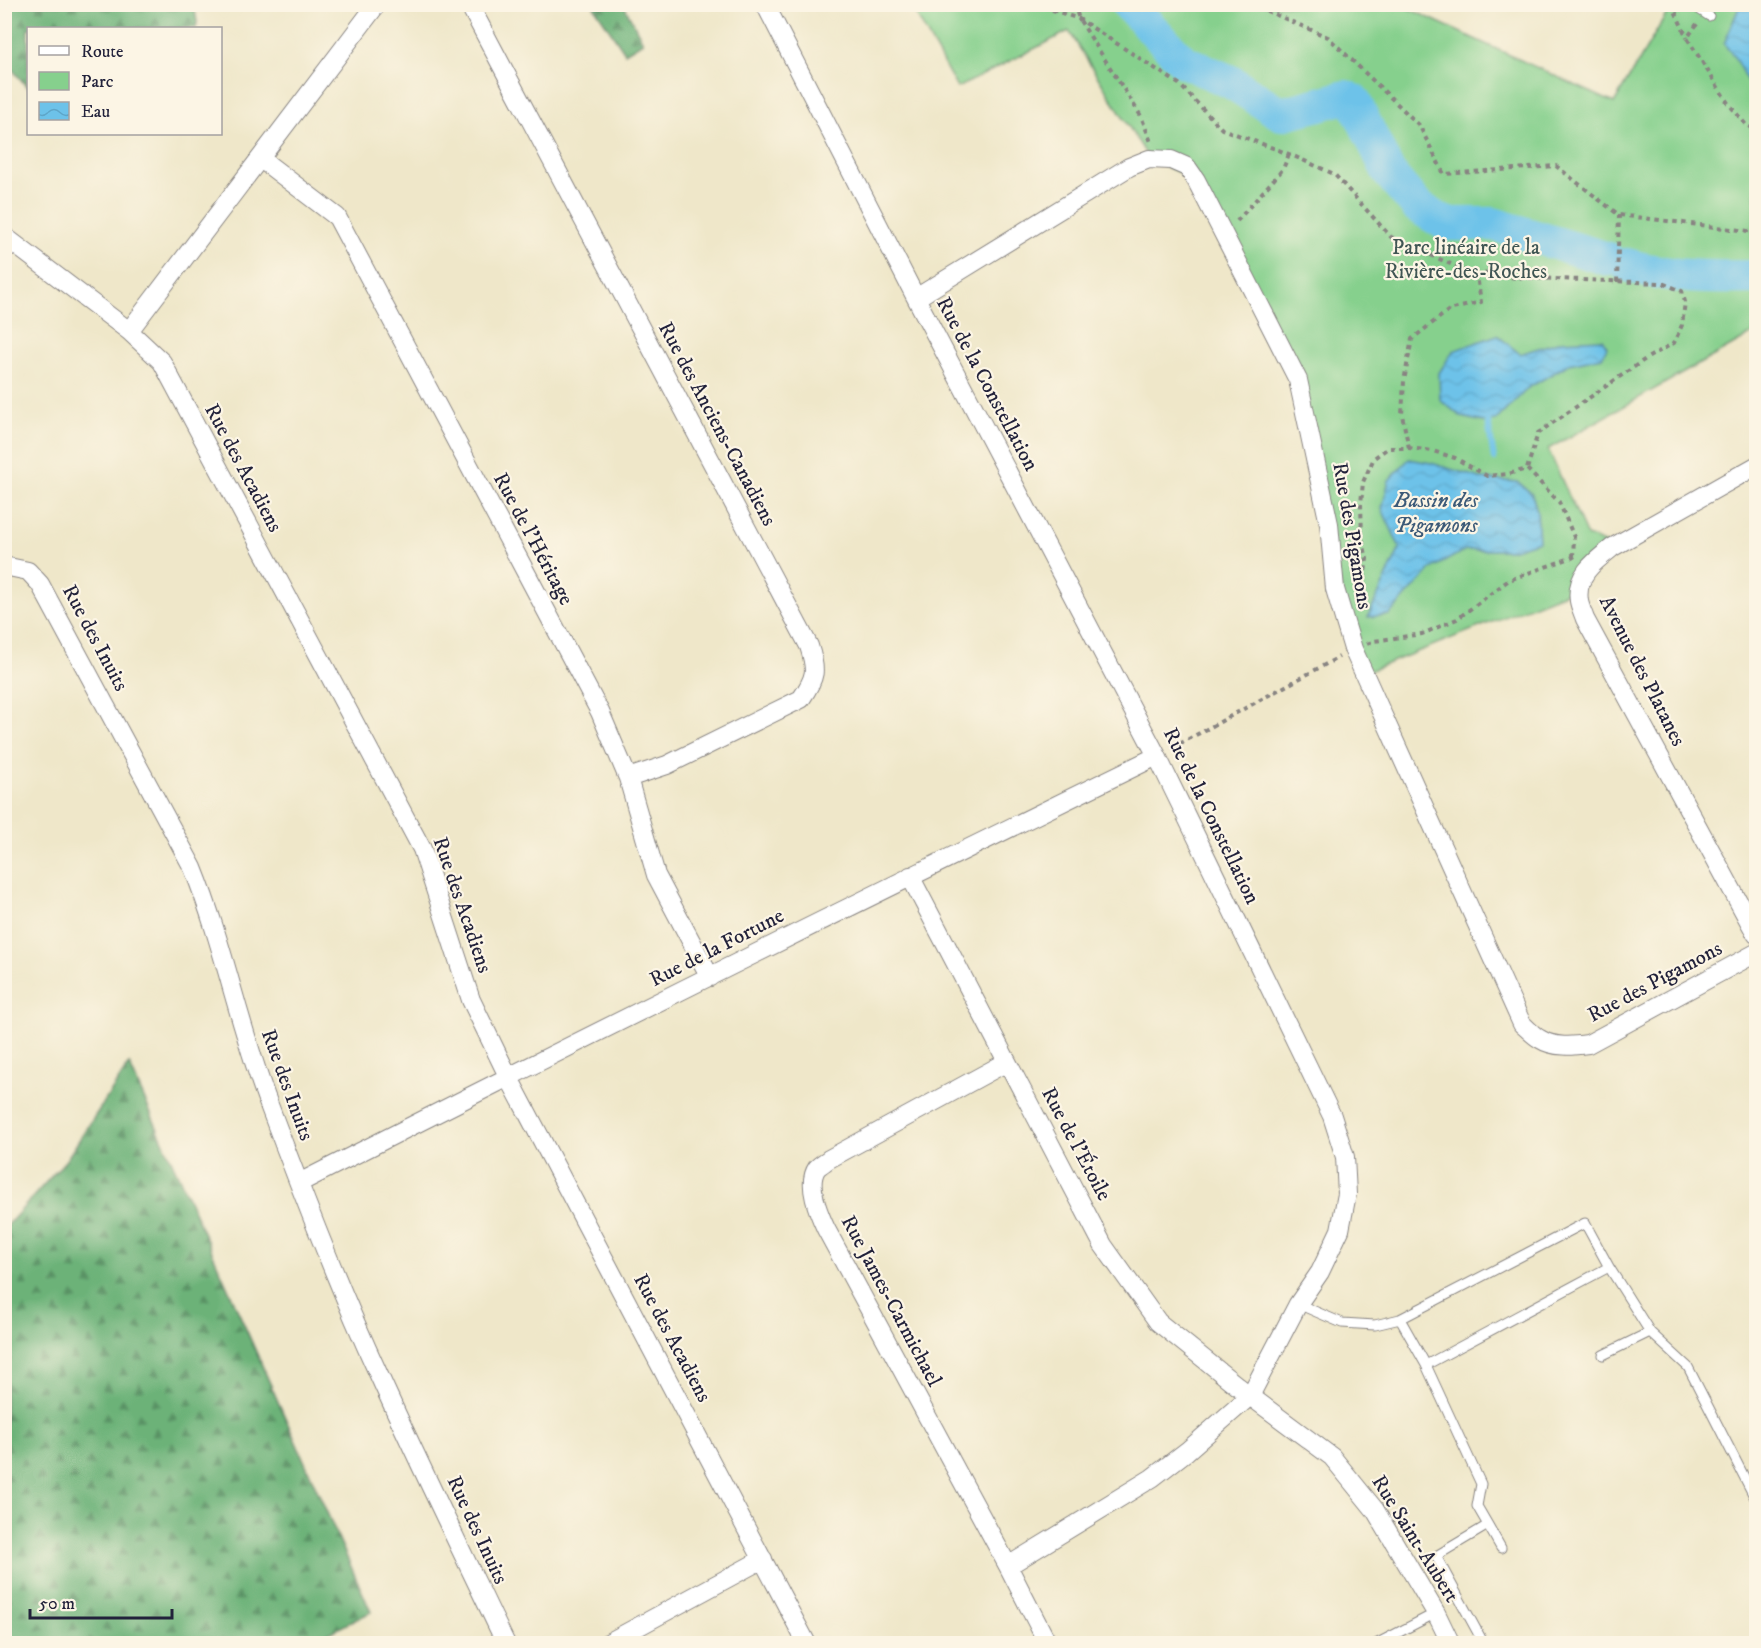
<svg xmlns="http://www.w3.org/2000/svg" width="1761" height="1648" viewBox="0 0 1761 1648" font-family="'IM FELL DW Pica',serif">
<defs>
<pattern id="forest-firs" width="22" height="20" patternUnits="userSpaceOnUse" patternTransform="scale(1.5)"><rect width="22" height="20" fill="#6cb278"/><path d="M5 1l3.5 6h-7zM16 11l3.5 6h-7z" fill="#589064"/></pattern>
<pattern id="water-waves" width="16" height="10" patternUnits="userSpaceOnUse" patternTransform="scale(1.5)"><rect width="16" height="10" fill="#6dc2e9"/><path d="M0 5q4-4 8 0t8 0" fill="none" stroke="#5ea6c9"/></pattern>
</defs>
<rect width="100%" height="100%" fill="#fcf5e5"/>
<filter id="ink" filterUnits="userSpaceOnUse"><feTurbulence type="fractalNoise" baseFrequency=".0167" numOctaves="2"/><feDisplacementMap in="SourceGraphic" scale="12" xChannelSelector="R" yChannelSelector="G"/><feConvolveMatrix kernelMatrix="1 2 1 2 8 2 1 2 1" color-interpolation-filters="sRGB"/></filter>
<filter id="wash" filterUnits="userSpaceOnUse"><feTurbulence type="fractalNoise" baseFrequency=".008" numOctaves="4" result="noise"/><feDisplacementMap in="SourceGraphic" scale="24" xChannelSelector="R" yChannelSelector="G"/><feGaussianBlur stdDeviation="1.35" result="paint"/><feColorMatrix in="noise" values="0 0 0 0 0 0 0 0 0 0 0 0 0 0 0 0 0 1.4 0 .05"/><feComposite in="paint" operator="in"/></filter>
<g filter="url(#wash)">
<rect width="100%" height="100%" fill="#efe7c9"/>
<path fill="url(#forest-firs)" stroke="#476a5a" stroke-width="1.5" d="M 4,5 L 194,5 L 197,22 L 196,28 L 28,28 L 28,88 L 5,61 Z
M 593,5 L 624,5 L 643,42 L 625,53 Z
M 129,1064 L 371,1612 L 309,1643 L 5,1643 L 5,1228 L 66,1160 Z"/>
<path fill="#86d08d" stroke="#547964" stroke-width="1.5" d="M 911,5 L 1401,5 L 1614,103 L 1672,5 L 1756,5 L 1756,332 L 1548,449 L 1587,536 L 1613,547 L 1580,587 L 1364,673 L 1353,649 L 1298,380 L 1196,180 L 1149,159 L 1069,31 L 957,88 Z"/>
<path fill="url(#water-waves)" stroke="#487292" stroke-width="1.5" d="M 1740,5 L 1756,5 L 1756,98 L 1733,55 L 1724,44 Z
M 1497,335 L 1520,354 L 1561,341 L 1602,339 L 1607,347 L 1602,357 L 1569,364 L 1528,388 L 1496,420 L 1483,422 L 1462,417 L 1440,400 L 1439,373 L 1453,351 Z
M 1409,459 L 1431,463 L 1483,479 L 1518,482 L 1532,494 L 1537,511 L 1539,541 L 1511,550 L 1465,550 L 1431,569 L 1389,615 L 1368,617 L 1400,548 L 1382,509 L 1389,480 Z"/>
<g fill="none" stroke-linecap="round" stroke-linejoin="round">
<path stroke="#6dc2e9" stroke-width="6" d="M 1488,421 L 1494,459"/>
<path stroke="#6dc2e9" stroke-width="34" d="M 1128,4 L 1183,61 L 1231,82 L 1281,114 L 1346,97 L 1354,101 L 1389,173 L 1417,206 L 1446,224 L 1493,224 L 1608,259
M 1627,265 C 1669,278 1714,278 1756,277"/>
</g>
</g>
<g filter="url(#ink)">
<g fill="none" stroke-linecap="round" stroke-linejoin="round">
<defs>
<path id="service" d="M 1691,4 L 1709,16
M 1609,1267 L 1650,1332 L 1688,1367 L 1756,1500
M 1298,1304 L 1342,1323 L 1375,1325 L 1400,1319 L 1585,1223 L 1609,1267 L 1426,1365
M 1400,1319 L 1426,1365 L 1481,1484 L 1477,1506 L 1488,1525 L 1436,1556 L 1484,1644
M 1603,1355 L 1650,1332
M 1488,1525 L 1501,1548
M 1376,1644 L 1436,1613"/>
<path id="minor" d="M 469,4 L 809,646 C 817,671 816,677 801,699 L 667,765 L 628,778
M 765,4 L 916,298 L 1157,756 L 1332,1116 L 1345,1157 L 1347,1194 L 1340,1230 L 1320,1272 L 1298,1304 L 1250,1396 L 1187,1451 L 1152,1478 L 1008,1566
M 261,159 L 337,217 L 600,712 L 628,778 L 656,875 L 710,977
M 4,236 L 129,331 L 162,362 L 422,849 L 471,1000 L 508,1076 L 807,1644
M 916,298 L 1129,167 L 1149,159 L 1171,160 L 1187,167 L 1196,180 L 1298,380 L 1329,524 L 1335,589 L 1353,649 L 1522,1024 C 1528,1029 1534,1036 1540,1039 C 1554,1048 1573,1046 1588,1044 L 1756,953
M 129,331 L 377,4
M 1756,466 L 1613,547 C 1595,561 1575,575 1579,601 C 1580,607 1583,613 1585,619 L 1756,934
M 4,566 L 28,571 L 40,584 L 193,868 C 224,945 239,1027 269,1105 C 303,1195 338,1286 378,1373 C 419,1464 463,1554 506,1644
M 910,876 L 1103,1245 L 1158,1322 L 1250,1396 L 1332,1457 L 1375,1510 L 1436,1613 L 1451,1644
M 1007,1062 L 829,1159 C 825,1162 820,1165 817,1168 C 806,1184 819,1214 826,1229 L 1008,1566 L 1048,1644
M 299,1183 C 584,1038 870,896 1157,756
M 606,1644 L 763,1559"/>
</defs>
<use href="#service" stroke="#888482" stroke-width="11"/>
<use href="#minor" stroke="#888482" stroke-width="20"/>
<path stroke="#888482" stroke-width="4" stroke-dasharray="4.5 4.5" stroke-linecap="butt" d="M 1035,4 L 1079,19 L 1179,84 L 1222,129 L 1289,154 L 1334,174 L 1391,237 L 1477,276
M 1074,4 L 1079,19 L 1141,116 L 1151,142
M 1250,4 L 1328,37 L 1419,125 L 1444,174 L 1556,166 L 1619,215 L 1756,232
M 1672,4 L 1687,38
M 1697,24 L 1687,38 L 1728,103 L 1747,126 L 1756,130
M 1237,221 L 1283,169 L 1289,154
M 1617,282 L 1619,215
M 1409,448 L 1402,415 L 1404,381 L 1412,339 L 1449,310 L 1481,302 L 1477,276 L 1490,272 L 1504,277 L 1662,283 L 1682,291 L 1685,302 L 1682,325 L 1674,343 L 1647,358 L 1538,433 L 1527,469
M 1359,606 L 1361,599 L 1367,559 L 1362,538 L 1361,504 L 1363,482 L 1374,458 L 1388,448 L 1409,448 L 1433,451 L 1455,458 L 1487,476 L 1508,474 L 1527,469 L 1559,502 L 1574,537 L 1573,557
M 1367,644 L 1374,641 L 1422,634 L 1457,619 L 1509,580 L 1573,557 L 1575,560
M 1172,748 L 1339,657"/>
<use href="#service" stroke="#fff" stroke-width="9"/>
<use href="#minor" stroke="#fff" stroke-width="18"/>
</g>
</g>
<g text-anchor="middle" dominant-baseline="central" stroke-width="4.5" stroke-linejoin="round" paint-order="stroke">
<g font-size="21" fill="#405654" stroke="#fcf5e5">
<text x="1466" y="248">Parc linéaire de la<tspan x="1466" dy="24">Rivière-des-Roches</tspan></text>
</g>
<g font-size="21" fill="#22223b" stroke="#fcf5e5">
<text transform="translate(987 384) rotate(62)">Rue de la Constellation</text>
<text transform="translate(717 424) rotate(62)">Rue des Anciens-Canadiens</text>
<text transform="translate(243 468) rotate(62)">Rue des Acadiens</text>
<text transform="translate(1352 536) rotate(80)">Rue des Pigamons</text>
<text transform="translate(533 539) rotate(62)">Rue de l'Héritage</text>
<text transform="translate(95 638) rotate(62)">Rue des Inuits</text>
<text transform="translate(1642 671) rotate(63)">Avenue des Platanes</text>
<text transform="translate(1211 816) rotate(64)">Rue de la Constellation</text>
<text transform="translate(462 905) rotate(71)">Rue des Acadiens</text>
<text transform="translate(717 948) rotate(-27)">Rue de la Fortune</text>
<text transform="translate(1655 982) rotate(-28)">Rue des Pigamons</text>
<text transform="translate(287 1085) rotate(70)">Rue des Inuits</text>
<text transform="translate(1076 1144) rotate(62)">Rue de l'Étoile</text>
<text transform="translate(891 1301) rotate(62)">Rue James-Carmichael</text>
<text transform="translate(672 1338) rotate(62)">Rue des Acadiens</text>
<text transform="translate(477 1530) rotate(65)">Rue des Inuits</text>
<text transform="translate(1415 1539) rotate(58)">Rue Saint-Aubert</text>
</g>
<g font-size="22" font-style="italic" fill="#3c5a78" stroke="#fcf5e5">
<text x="1436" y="500">Bassin des<tspan x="1436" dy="25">Pigamons</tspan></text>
</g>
</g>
<rect width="1761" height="1648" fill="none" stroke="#fcf5e5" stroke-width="24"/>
<rect x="27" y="27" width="195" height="108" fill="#fcf5e5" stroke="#a5a1a1" stroke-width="1.5"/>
<rect x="39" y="46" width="30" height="9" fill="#ffffff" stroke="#a5a1a1" stroke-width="1.5"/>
<text x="81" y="57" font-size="18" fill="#22223b">Route</text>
<rect x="39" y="72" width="30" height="18" fill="#86d08d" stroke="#a5a1a1" stroke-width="1.5"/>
<text x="81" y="87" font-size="18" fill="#22223b">Parc</text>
<rect x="39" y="102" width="30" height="18" fill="url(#water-waves)" stroke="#a5a1a1" stroke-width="1.5"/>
<text x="81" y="117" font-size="18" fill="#22223b">Eau</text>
<path d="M30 1609v9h142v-9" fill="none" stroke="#22223b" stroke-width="3"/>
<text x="39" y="1609" font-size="18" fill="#22223b" stroke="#fcf5e5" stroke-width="4.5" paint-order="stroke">50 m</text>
</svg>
